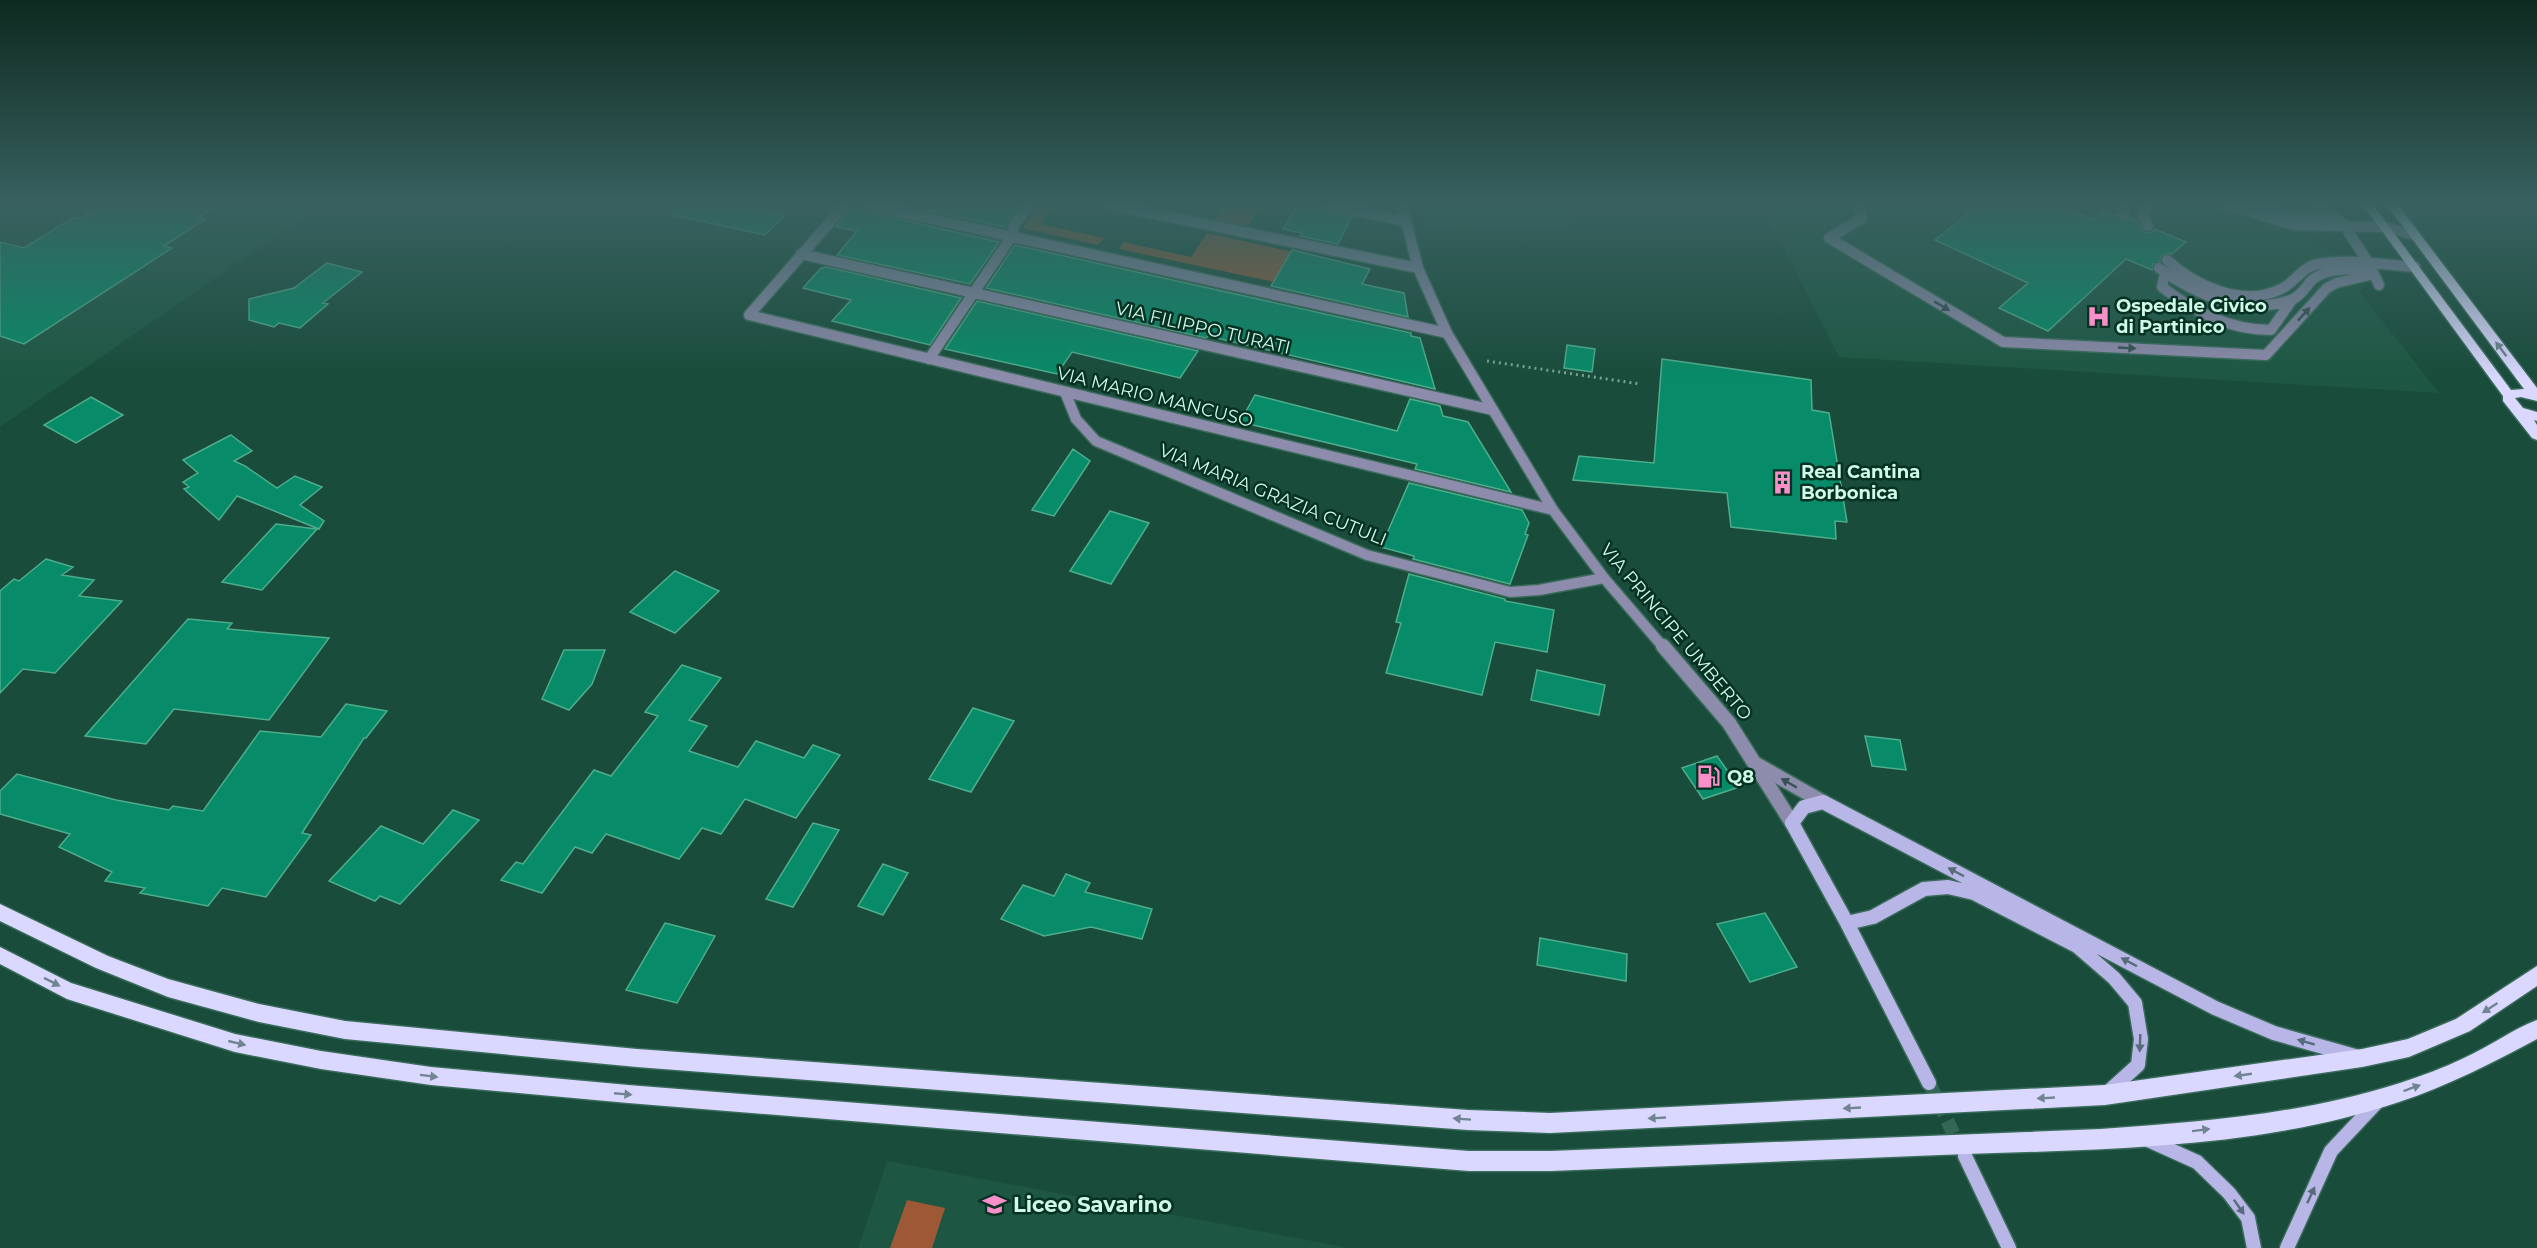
<svg xmlns="http://www.w3.org/2000/svg" width="2537" height="1248" viewBox="0 0 2537 1248" font-family="Montserrat,sans-serif">
<rect width="100%" height="100%" fill="#194c3b"/>
<path fill="#1d5743" d="M 0,205 L 321,205 L 0,427 Z
M 1418,205 L 1565,205 L 1571,225 L 1427,227 Z
M 1762,205 L 2304,206 L 2305,213 L 2321,233 L 2312,244 L 2338,255 L 2366,285 L 2359,291 L 2439,393 L 1839,357 Z
M 887,1161 L 1349,1248 L 858,1248 Z"/>
<path fill="#9d5935" d="M 1039,205 L 1054,205 L 1040,224 L 1104,238 L 1098,245 L 1023,228 Z
M 1226,205 L 1261,205 L 1247,226 L 1213,220 Z
M 1207,233 L 1302,254 L 1274,282 L 1119,249 L 1124,242 L 1191,257 Z
M 907,1200 L 945,1208 L 932,1248 L 890,1248 Z"/>
<path fill="#078b68" stroke="#4ead8c" stroke-width="1.5" d="M 104,205 L 217,205 L 199,217 L 205,219 L 164,246 L 172,248 L 24,344 L 0,336 L 0,242 L 24,248 L 74,217 L 81,219 Z
M 673,205 L 737,205 L 785,215 L 765,235 L 672,215 Z
M 854,205 L 862,205 L 867,212 L 999,242 L 970,284 L 837,255 L 857,231 L 836,227 Z
M 902,205 L 1021,205 L 1005,227 Z
M 1298,205 L 1322,205 L 1327,212 L 1352,217 L 1338,244 L 1300,236 L 1302,233 L 1283,229 Z
M 1979,205 L 2059,205 L 2094,220 L 2104,211 L 2114,215 L 2116,214 L 2122,222 L 2131,218 L 2137,221 L 2144,232 L 2151,233 L 2155,229 L 2186,242 L 2172,254 L 2168,253 L 2162,255 L 2160,261 L 2153,264 L 2152,270 L 2126,259 L 2048,331 L 1999,308 L 2028,283 L 1935,240 Z
M 1015,245 L 1411,333 L 1411,336 L 1420,338 L 1435,389 L 1208,336 L 1206,338 L 986,288 Z
M 1292,250 L 1370,269 L 1362,284 L 1404,293 L 1408,317 L 1271,286 Z
M 327,263 L 362,272 L 323,303 L 328,304 L 300,328 L 279,323 L 274,327 L 249,320 L 249,299 L 294,288 Z
M 827,267 L 961,298 L 930,345 L 832,321 L 851,300 L 803,288 L 821,268 Z
M 977,301 L 1198,351 L 1180,378 L 1072,352 L 1057,374 L 945,349 Z
M 1567,345 L 1595,349 L 1592,372 L 1564,368 Z
M 1662,359 L 1811,380 L 1812,410 L 1829,413 L 1847,522 L 1835,521 L 1836,539 L 1731,527 L 1727,493 L 1573,480 L 1579,456 L 1654,463 Z
M 1255,395 L 1397,431 L 1410,399 L 1440,406 L 1443,416 L 1468,422 L 1511,492 L 1415,469 L 1417,464 L 1240,422 Z
M 91,397 L 123,415 L 76,443 L 44,425 Z
M 231,435 L 252,451 L 234,461 L 245,466 L 277,488 L 295,476 L 322,487 L 300,505 L 324,521 L 319,529 L 237,496 L 219,520 L 184,489 L 189,487 L 183,482 L 198,473 L 183,460 Z
M 1073,449 L 1090,461 L 1054,516 L 1032,510 Z
M 1409,483 L 1522,510 L 1529,523 L 1525,534 L 1528,535 L 1510,584 L 1413,559 L 1414,556 L 1381,547 Z
M 1110,511 L 1149,523 L 1111,584 L 1070,571 Z
M 276,524 L 317,529 L 262,590 L 222,582 Z
M 46,559 L 73,567 L 62,575 L 94,580 L 79,596 L 122,601 L 55,673 L 23,669 L 0,693 L 0,591 L 14,579 L 19,581 Z
M 675,571 L 719,591 L 675,633 L 630,612 Z
M 1409,574 L 1505,599 L 1505,601 L 1554,610 L 1547,652 L 1495,642 L 1482,695 L 1386,673 L 1401,623 L 1396,622 Z
M 188,619 L 232,623 L 227,629 L 329,638 L 269,720 L 174,709 L 146,744 L 85,736 Z
M 564,650 L 605,650 L 592,684 L 569,710 L 542,699 Z
M 682,665 L 721,678 L 689,720 L 707,726 L 689,751 L 738,767 L 756,741 L 804,758 L 813,745 L 840,755 L 796,818 L 745,799 L 721,834 L 702,828 L 679,859 L 606,834 L 592,853 L 575,847 L 542,893 L 501,880 L 516,862 L 523,864 L 594,770 L 611,776 L 658,716 L 645,712 Z
M 1537,670 L 1605,685 L 1599,715 L 1531,700 Z
M 346,704 L 387,711 L 366,738 L 364,738 L 302,833 L 311,835 L 266,897 L 222,888 L 208,906 L 140,893 L 145,888 L 105,881 L 112,872 L 59,847 L 70,834 L 0,814 L 0,791 L 17,774 L 116,800 L 169,810 L 173,806 L 203,811 L 260,731 L 321,737 Z
M 973,708 L 1014,721 L 971,792 L 929,779 Z
M 1865,736 L 1900,740 L 1906,770 L 1872,766 Z
M 1717,756 L 1739,787 L 1703,799 L 1682,768 Z
M 453,810 L 479,820 L 400,904 L 380,896 L 375,901 L 329,881 L 381,826 L 423,844 Z
M 813,823 L 839,830 L 793,907 L 766,899 Z
M 883,864 L 908,873 L 883,915 L 858,906 Z
M 1066,874 L 1090,883 L 1085,892 L 1152,909 L 1142,939 L 1091,927 L 1044,936 L 1001,919 L 1023,885 L 1054,896 Z
M 1765,913 L 1797,967 L 1750,982 L 1717,924 Z
M 665,923 L 715,936 L 677,1003 L 626,990 Z
M 1540,938 L 1627,954 L 1626,981 L 1537,965 Z"/>
<g fill="none" stroke-linecap="round" stroke-linejoin="round">
<path stroke="#346655" stroke-width="14" stroke-dasharray="14 7" stroke-linecap="butt" d="M 1929,1083 L 1961,1149"/>
<defs>
<path id="service" d="M 1858,205 L 1862,218 L 1829,238 L 2003,342 L 2266,355 L 2327,288 L 2336,283 L 2374,274
M 2122,205 L 2124,215
M 2146,205 L 2143,215 L 2148,226
M 2227,205 L 2294,225 L 2385,227 L 2415,235
M 2252,205 L 2290,215 L 2333,217
M 2318,205 L 2344,225 L 2370,265 L 2379,285
M 2167,260 C 2195,286 2243,308 2281,289 C 2296,282 2301,267 2318,264 C 2350,258 2383,265 2415,267
M 2159,268 C 2195,295 2248,317 2293,299 C 2302,295 2305,287 2312,280 C 2325,268 2348,270 2365,268
M 2165,273 L 2162,287 C 2195,312 2229,330 2271,330 L 2292,300"/>
<path id="minor" d="M 845,205 L 749,315 L 1553,510
M 869,205 L 1447,333
M 1112,205 L 1418,268
M 1329,205 L 1406,221
M 801,254 L 1493,410
M 929,359 L 1012,236 L 1014,225 L 1030,205
M 1065,392 L 1076,419 L 1096,441 L 1367,555 L 1510,592 L 1539,590 L 1604,578"/>
<path id="tertiary-far1" d="M 1402,205 L 1418,268 L 1447,333 L 1553,510 L 1604,578 L 1664,648"/>
<path id="tertiary" d="M 1663,646 L 1729,723 L 1792,823
M 1756,764 L 1823,802"/>
<path id="secondary" d="M 1847,923 L 1873,917 L 1924,889 L 1948,887 L 1974,893 L 2077,946 L 2114,978 L 2135,1003 L 2141,1039 L 2138,1065 L 2107,1093
M 1929,1083 L 1847,923 L 1792,823 L 1804,807 L 1823,802 L 2215,1008 L 2274,1033 L 2355,1056
M 2146,1139 L 2197,1162 L 2229,1193 L 2248,1218 L 2254,1248
M 1965,1156 L 2009,1248
M 2287,1248 L 2331,1151 L 2378,1101"/>
<path id="primary" d="M 2363,205 L 2373,205 L 2511,390 L 2524,389 L 2387,205 L 2398,205 L 2537,388 L 2537,401 L 2521,397 L 2515,398 L 2523,408 L 2537,412 L 2537,421 L 2534,420 L 2537,425 L 2537,440 L 2532,438 L 2503,401 L 2503,396 Z
M 0,904 L 108,956 L 168,979 L 259,1004 L 345,1021 L 637,1049 L 1468,1110 L 1550,1113 L 2105,1085 L 2362,1049 L 2408,1039 L 2456,1019 L 2537,966 L 2537,986 L 2470,1031 L 2409,1057 L 2362,1067 L 2105,1105 L 1550,1133 L 1468,1130 L 637,1067 L 345,1039 L 259,1022 L 168,997 L 96,968 L 0,921 Z
M 0,947 L 71,983 L 235,1034 L 321,1051 L 431,1067 L 628,1085 L 1469,1151 L 1551,1151 L 2101,1129 C 2201,1122 2304,1114 2400,1083 C 2421,1076 2443,1068 2464,1058 C 2489,1047 2511,1030 2537,1020 L 2537,1039 C 2492,1063 2448,1086 2399,1102 C 2253,1151 2093,1149 1940,1155 C 1810,1160 1681,1166 1551,1171 L 1469,1171 L 628,1103 L 431,1085 L 321,1069 L 235,1052 L 67,999 L 0,964 Z"/>
</defs>
<use href="#service" stroke="#3a6b5a" stroke-width="13"/>
<use href="#minor" stroke="#3a6b5a" stroke-width="13"/>
<use href="#tertiary-far1" stroke="#3a6b5a" stroke-width="13"/>
<use href="#tertiary" stroke="#3a6b5a" stroke-width="17"/>
<use href="#secondary" stroke="#3a6b5a" stroke-width="17"/>
<use href="#primary" stroke="#3a6b5a" stroke-width="3"/>
<path stroke="#76a593" stroke-width="3" stroke-dasharray="2 4" stroke-linecap="butt" d="M 1487,361 L 1640,384"/>
<use href="#service" stroke="#8e8cac" stroke-width="10"/>
<use href="#minor" stroke="#8e8cac" stroke-width="10"/>
<use href="#tertiary-far1" stroke="#8e8cac" stroke-width="10"/>
<use href="#tertiary" stroke="#8e8cac" stroke-width="14"/>
<use href="#secondary" stroke="#b8b5e7" stroke-width="14"/>
<use href="#primary" fill="#dad8ff" fill-rule="evenodd"/>
</g>
<defs><path id="oneway-solid" d="M-6-.8H1V-3.2L6.5 0L1 3.2V.8H-6Z" transform="scale(1.5)"/></defs>
<g fill="#365153">
<use href="#oneway-solid" transform="translate(1942 306) rotate(31)"/>
<use href="#oneway-solid" transform="translate(2304 314) rotate(-47)"/>
<use href="#oneway-solid" transform="translate(2127 348) rotate(3)"/>
<use href="#oneway-solid" transform="translate(1789 783) rotate(-150)"/>
</g>
<g fill="#708491">
<use href="#oneway-solid" transform="translate(2501 349) rotate(-127)"/>
<use href="#oneway-solid" transform="translate(52 982) rotate(27)"/>
<use href="#oneway-solid" transform="translate(2490 1008) rotate(147)"/>
<use href="#oneway-solid" transform="translate(237 1043) rotate(13)"/>
<use href="#oneway-solid" transform="translate(2243 1075) rotate(172)"/>
<use href="#oneway-solid" transform="translate(429 1076) rotate(7)"/>
<use href="#oneway-solid" transform="translate(2412 1088) rotate(-20)"/>
<use href="#oneway-solid" transform="translate(623 1094) rotate(5)"/>
<use href="#oneway-solid" transform="translate(2046 1098) rotate(177)"/>
<use href="#oneway-solid" transform="translate(1852 1108) rotate(177)"/>
<use href="#oneway-solid" transform="translate(1657 1118) rotate(177)"/>
<use href="#oneway-solid" transform="translate(1462 1119) rotate(-176)"/>
<use href="#oneway-solid" transform="translate(2201 1130) rotate(-7)"/>
</g>
<g fill="#566c7b">
<use href="#oneway-solid" transform="translate(1956 872) rotate(-152)"/>
<use href="#oneway-solid" transform="translate(2129 962) rotate(-152)"/>
<use href="#oneway-solid" transform="translate(2306 1042) rotate(-164)"/>
<use href="#oneway-solid" transform="translate(2140 1043) rotate(92)"/>
<use href="#oneway-solid" transform="translate(2311 1195) rotate(-65)"/>
<use href="#oneway-solid" transform="translate(2239 1207) rotate(55)"/>
</g>
<linearGradient id="sky" x2="0" y2="1"><stop stop-color="#0e2a20"/><stop offset="0.54" stop-color="#386160"/><stop offset="1" stop-color="#386160" stop-opacity="0"/></linearGradient>
<rect width="2537" height="379" fill="url(#sky)"/>
<defs>
<symbol id="hospital-bare" viewBox="-9 -9 18 18"><path d="M-5-5h3v3.5h4V-5h3V5h-3V1.5h-4V5h-3Z" fill="#f98fc8" stroke="#063123" stroke-width="2.5" paint-order="stroke"/></symbol>
<symbol id="building-bare" viewBox="-9 -9 18 18"><path d="M-4-6H4V6H1V3H-1V6H-4ZM-2.5-4.3h1.7v1.8h-1.7ZM.8-4.3h1.7v1.8H.8ZM-2.5-1h1.7V.8h-1.7ZM.8-1h1.7V.8H.8Z" fill="#f98fc8" stroke="#063123" stroke-width="2.5" paint-order="stroke"/></symbol>
<symbol id="fuel-bare" viewBox="-9 -9 18 18"><path d="M-5.5-6h7V0h2V4h1.3V-2.5L3-4.5l.8-.8L6-3V5H2.5V1h-1V6h-7ZM-4.2-4.7v3.2H.2V-4.7Z" fill="#f98fc8" stroke="#063123" stroke-width="2.5" paint-order="stroke"/></symbol>
<symbol id="school-bare" viewBox="-9 -9 18 18"><path d="M0-5L7-2L0 1L-7-2ZM-4 1L0 2.5L4 1V4Q0 6-4 4Z" fill="#f98fc8" stroke="#063123" stroke-width="2.5" paint-order="stroke"/></symbol>
</defs>
<g fill-rule="evenodd">
<use href="#hospital-bare" x="2082" y="300" width="33" height="33"/>
<use href="#building-bare" x="1766" y="466" width="33" height="33"/>
<use href="#fuel-bare" x="1692" y="760" width="33" height="33"/>
<use href="#school-bare" x="978" y="1188" width="33" height="33"/>
</g>
<g text-anchor="middle" dominant-baseline="central" stroke-width="5" stroke-linejoin="round" paint-order="stroke">
<g font-size="18" font-weight="bold" fill="#cefae7" stroke="#063123" text-anchor="start">
<text x="2116" y="306">Ospedale Civico<tspan x="2116" dy="21">di Partinico</tspan></text>
<text x="1801" y="472">Real Cantina<tspan x="1801" dy="21">Borbonica</tspan></text>
<text x="1727" y="777">Q8</text>
</g>
<g font-size="18" fill="#cefae7" stroke="#063123">
<text transform="translate(1203 328) rotate(13)">VIA FILIPPO TURATI</text>
<text transform="translate(1155 397) rotate(14)">VIA MARIO MANCUSO</text>
<text transform="translate(1273 495) rotate(22)">VIA MARIA GRAZIA CUTULI</text>
<text transform="translate(1676 632) rotate(50)">VIA PRINCIPE UMBERTO</text>
</g>
<g font-size="21" font-weight="bold" fill="#cefae7" stroke="#063123" text-anchor="start">
<text x="1013" y="1204">Liceo Savarino</text>
</g>
</g>
</svg>
